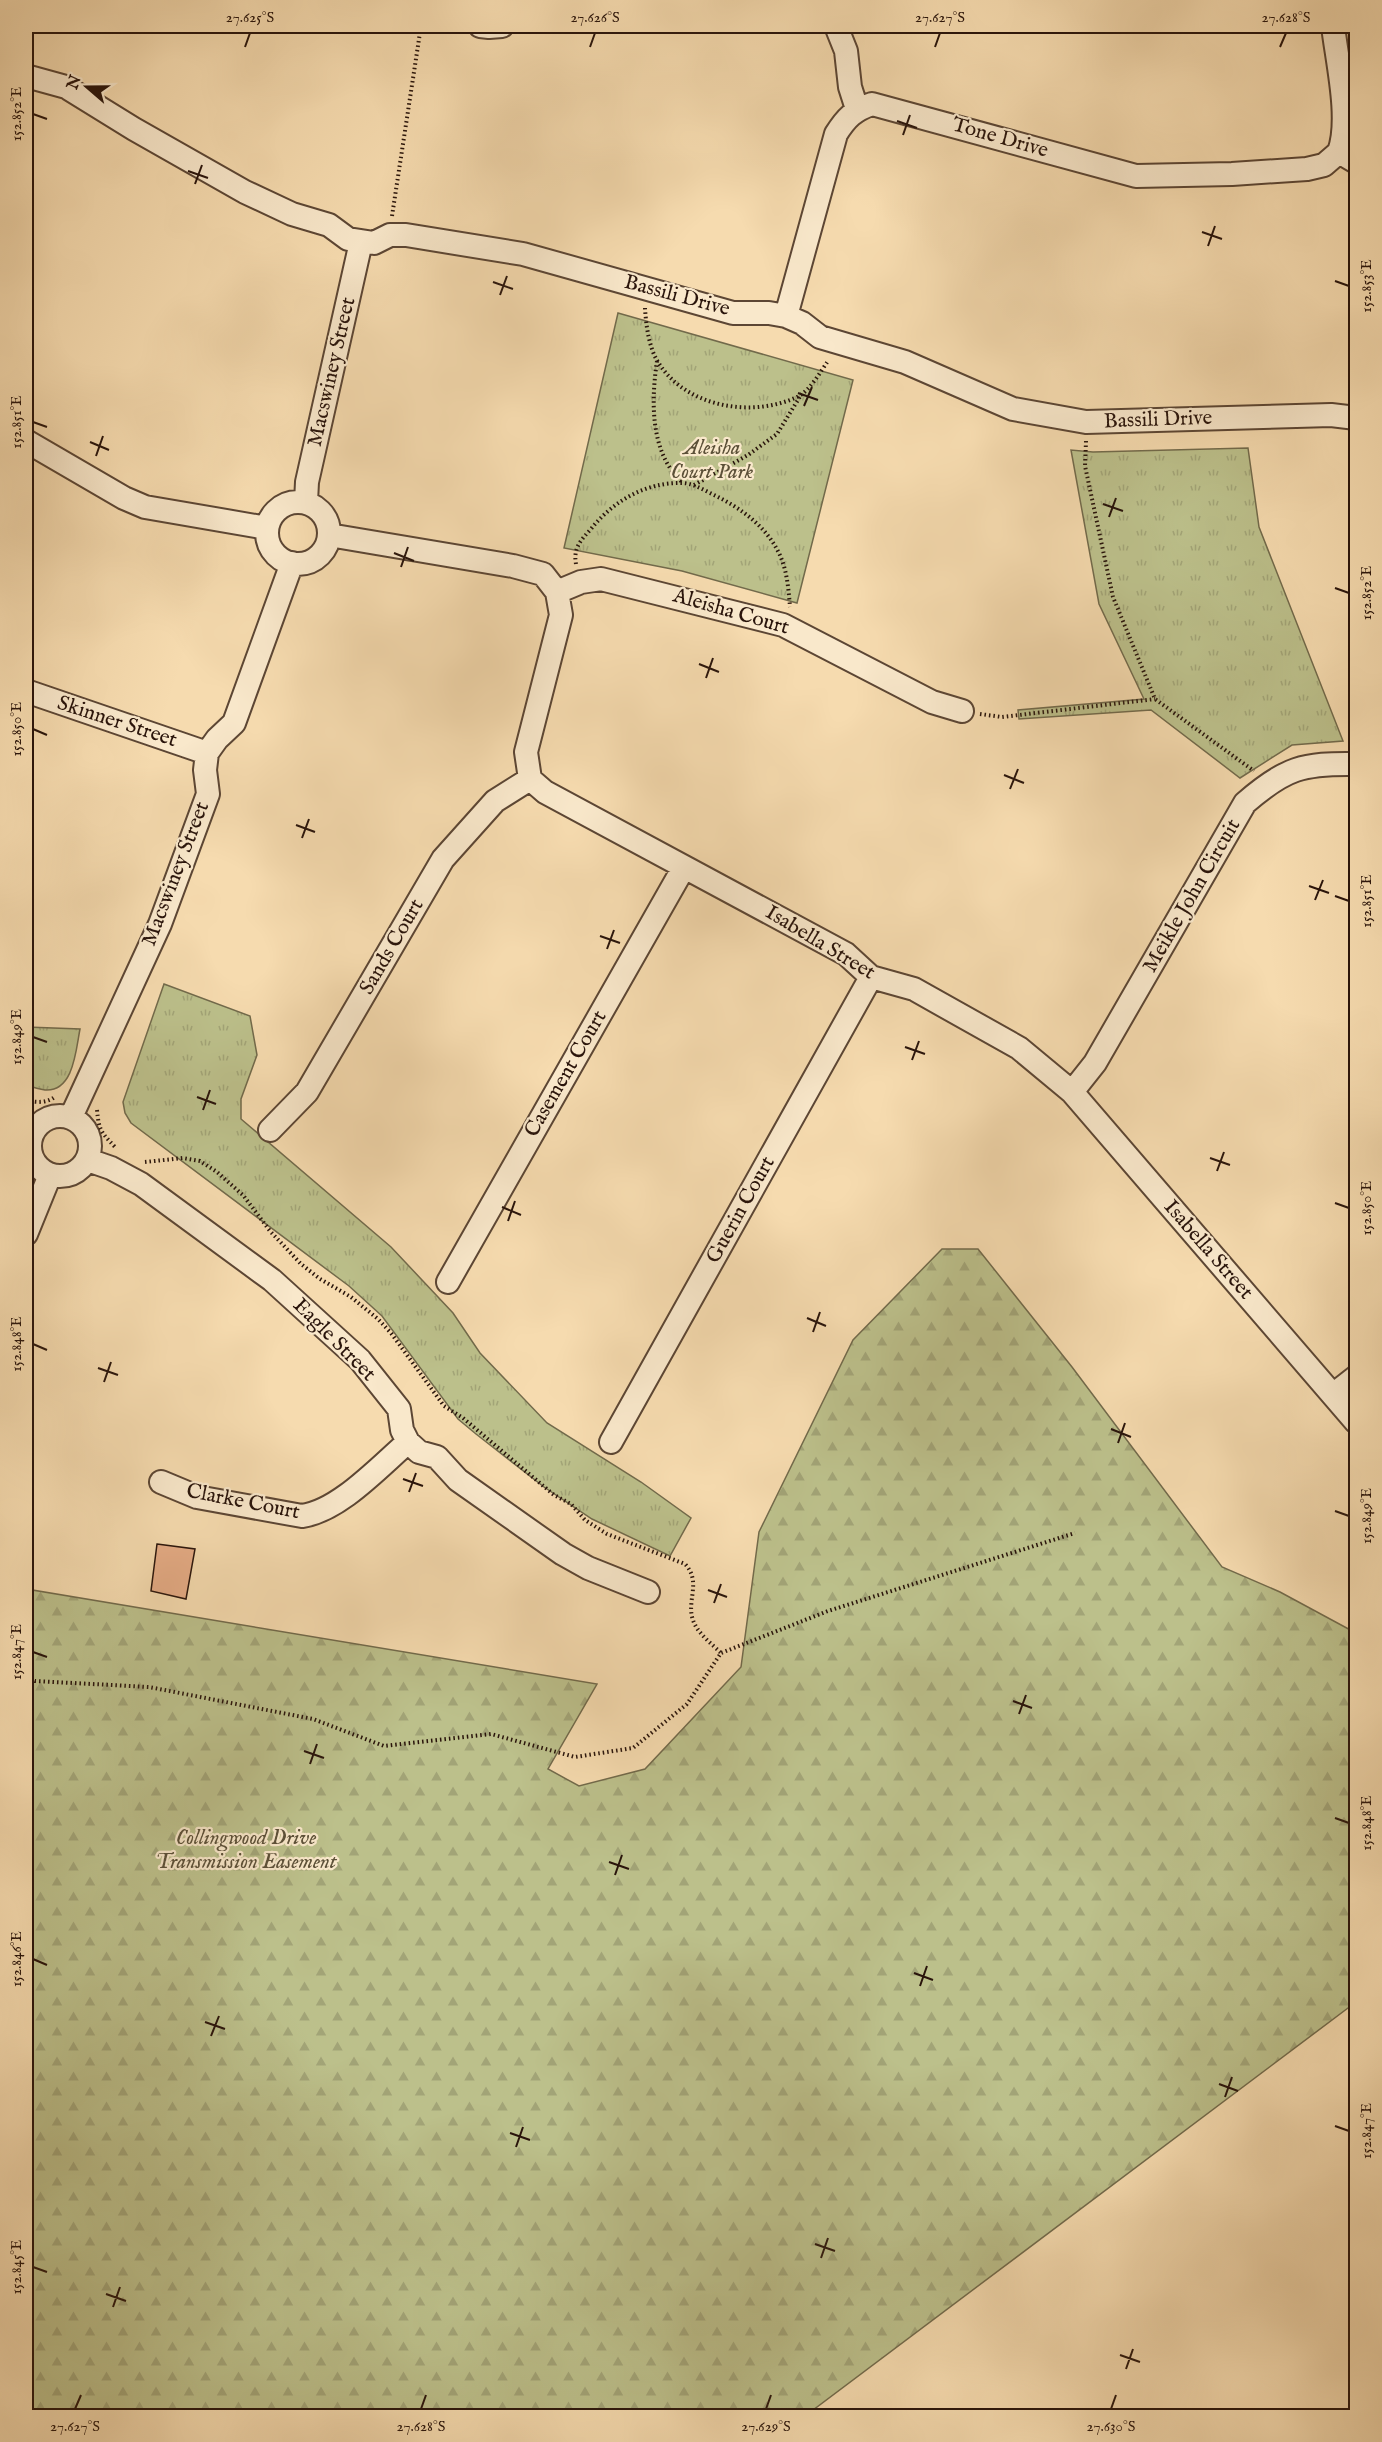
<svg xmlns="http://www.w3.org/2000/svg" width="1382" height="2442" viewBox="0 0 1382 2442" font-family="'IM FELL English',serif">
<defs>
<pattern id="grass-tufts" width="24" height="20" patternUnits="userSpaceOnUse" patternTransform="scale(1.5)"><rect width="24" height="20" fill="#bcc08b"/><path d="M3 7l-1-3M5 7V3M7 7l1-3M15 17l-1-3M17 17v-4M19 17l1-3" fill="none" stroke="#a2a477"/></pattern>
<pattern id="forest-firs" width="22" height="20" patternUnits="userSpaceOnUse" patternTransform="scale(1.5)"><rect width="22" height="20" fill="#bcc08b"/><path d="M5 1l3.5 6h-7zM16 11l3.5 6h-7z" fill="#a2a477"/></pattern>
</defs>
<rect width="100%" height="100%" fill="#f6dbaf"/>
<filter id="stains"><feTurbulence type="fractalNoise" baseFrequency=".00333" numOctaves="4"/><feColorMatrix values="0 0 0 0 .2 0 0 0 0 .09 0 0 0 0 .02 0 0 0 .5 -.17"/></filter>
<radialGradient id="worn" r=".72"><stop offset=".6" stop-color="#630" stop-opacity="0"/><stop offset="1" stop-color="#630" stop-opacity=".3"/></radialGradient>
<path fill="url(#grass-tufts)" stroke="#726a4b" stroke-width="1.5" d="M 618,313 L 853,380 L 797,603 L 682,571 L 564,548 Z
M 1248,448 L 1259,527 L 1343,741 L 1292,745 L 1240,778 L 1151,710 L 1019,719 L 1018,710 L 1144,699 L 1099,604 L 1071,450 L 1093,452 Z
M 164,984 L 250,1016 L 257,1055 L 241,1099 L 241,1119 L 391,1247 L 453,1313 L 480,1353 L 547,1423 L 641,1482 L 691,1518 L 670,1556 L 592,1519 L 544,1487 L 476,1434 L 458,1419 L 382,1316 L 349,1286 L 131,1123 L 125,1113 L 123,1102 Z
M 26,1027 L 80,1029 C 76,1049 74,1092 45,1090 C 38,1089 32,1087 26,1085 Z"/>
<path fill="url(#forest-firs)" stroke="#726a4b" stroke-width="1.5" d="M 942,1249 L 978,1249 L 1072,1367 L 1222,1567 L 1280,1592 L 1356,1633 L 1356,2002 L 805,2416 L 26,2416 L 26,1589 L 597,1684 L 548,1769 L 579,1786 L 645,1769 L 741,1667 L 759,1532 L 853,1340 Z"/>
<path fill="#e7ad87" stroke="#29140b" stroke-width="1.5" d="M 157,1544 L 195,1549 L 186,1599 L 151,1591 Z"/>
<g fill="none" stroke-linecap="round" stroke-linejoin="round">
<defs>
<path id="minor" d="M 480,26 L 489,27 L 502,26
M 836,26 L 846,51 L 850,87 L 857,109
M 1333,26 C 1337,61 1351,119 1339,152
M 26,76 L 66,87 L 134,129 L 245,192 L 292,214 L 329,225 L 348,239 L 374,243 L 390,235 L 406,235 L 523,254 L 733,313 L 769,313 L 786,316 L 802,323 L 820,337 L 905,362 L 1013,409 L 1086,422 L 1331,415 L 1356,418
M 786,316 L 836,134 C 846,118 854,110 872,104 L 1136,176 L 1232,174 L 1307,169 L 1324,165 L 1339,152 L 1356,162
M 26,441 L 124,498 L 145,507 L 267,528
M267 533a31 31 0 1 1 62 0a31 31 0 1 1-62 0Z
M 306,502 L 307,482 L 361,242
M 329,535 L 513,566 L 543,574 L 557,592 L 561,615 L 526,752 L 530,779 L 545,792 L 846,954 L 871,977 L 914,989 L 1019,1048 L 1072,1092 L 1356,1422
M 557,592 L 581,582 L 601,579 L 783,625 L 932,702 L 962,711
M 26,691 L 207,753
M 1072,1092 L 1095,1063 L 1245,803 C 1285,768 1303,763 1356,764
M30 1146a30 30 0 1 1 60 0a30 30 0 1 1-60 0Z
M 71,1117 L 160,924 L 208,794 L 205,770 L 207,753 L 217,739 L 234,723 L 292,563
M 270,1130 L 307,1092 L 443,859 L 495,801 L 530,779
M 88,1160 L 111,1168 L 141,1184 L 272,1280 L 360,1360 L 399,1409 L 402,1430 L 408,1442 L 419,1452 L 437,1457 L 458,1480 L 563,1554 L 588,1568 L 648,1592
M 26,1234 L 50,1175
M 448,1282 L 684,867
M 1333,1395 L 1356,1377
M 611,1442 L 871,977
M 161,1482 L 197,1497 L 302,1516 C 339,1511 379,1467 408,1442"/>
</defs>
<use href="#minor" stroke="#5c4634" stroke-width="26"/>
<path stroke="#29140b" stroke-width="4" stroke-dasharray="1.5 3" stroke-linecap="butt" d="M 392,216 L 421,26
M 645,308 C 646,325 649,348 658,362 C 685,407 753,419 799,396 C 810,390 821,371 828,361
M 657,361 C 651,401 650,453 682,482
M 1086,441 L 1085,466 L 1113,597 L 1155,699 L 1254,771
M 694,485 L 748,455 L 777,434 L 801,395
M 576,564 C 573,548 581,540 591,529 C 613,501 646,482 682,483 C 692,483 702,489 712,494 C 744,509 776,533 785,570 C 788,582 789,595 790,607
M 980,714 L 1002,717 L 1155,699
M 26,1100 C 36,1103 48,1103 56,1096
M 97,1110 C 99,1130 100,1131 115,1147
M 145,1162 L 183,1158 L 200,1161 L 217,1172 L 243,1195 L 270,1231 L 301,1264 L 320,1279 L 351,1297 L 378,1319 L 391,1333 L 444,1406 L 463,1418 L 554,1495 L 571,1504 L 585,1520 L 607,1534 L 685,1564 C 702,1582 686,1601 693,1620 C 697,1633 712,1644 721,1653
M 26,1678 L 35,1681 L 149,1687 L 313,1719 L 384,1746 L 491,1734 L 575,1757 L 633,1748 L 687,1704 L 721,1653 L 828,1611 L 1075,1533"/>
<use href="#minor" stroke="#f9e8cb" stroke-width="22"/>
</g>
<path fill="none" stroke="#29140b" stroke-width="2" d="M 245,47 L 250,33M 590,47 L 595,33M 935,47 L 940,33M 1280,47 L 1286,33M 33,114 L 47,119M 897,121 L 917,128M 903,135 L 910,115M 188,171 L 208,178M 195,184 L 202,165M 1202,232 L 1222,239M 1208,246 L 1215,226M 1335,281 L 1349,286M 493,282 L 513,289M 500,295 L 507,276M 798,393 L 818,400M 804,406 L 812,387M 33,422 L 47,427M 90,442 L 109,450M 96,456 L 103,436M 1103,504 L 1123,511M 1109,517 L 1116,498M 394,553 L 414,561M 401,567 L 408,547M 1335,588 L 1349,593M 699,664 L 719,672M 706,678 L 713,658M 33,729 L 47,735M 1004,775 L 1024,783M 1010,789 L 1018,769M 296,825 L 315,832M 302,838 L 309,819M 1309,886 L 1329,893M 1335,896 L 1349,901M 1315,900 L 1323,880M 600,936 L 620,943M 607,949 L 614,930M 33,1037 L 47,1042M 905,1047 L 925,1054M 912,1060 L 919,1041M 197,1097 L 216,1104M 203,1110 L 210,1090M 1210,1158 L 1230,1165M 1217,1171 L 1224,1152M 1335,1203 L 1349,1208M 502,1207 L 521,1215M 508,1221 L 515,1201M 807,1318 L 826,1326M 813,1332 L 820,1312M 33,1344 L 47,1350M 98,1368 L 118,1375M 104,1382 L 111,1362M 1111,1429 L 1131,1437M 1118,1443 L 1125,1423M 403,1479 L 423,1486M 409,1492 L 416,1473M 1335,1511 L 1349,1516M 708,1590 L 727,1597M 714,1603 L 721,1584M 33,1652 L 47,1657M 1013,1701 L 1032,1708M 1019,1714 L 1026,1695M 304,1751 L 324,1758M 310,1764 L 317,1744M 1335,1818 L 1349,1823M 609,1862 L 629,1869M 615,1875 L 622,1855M 33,1959 L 47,1965M 914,1973 L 933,1980M 920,1986 L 927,1966M 205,2022 L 225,2029M 211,2036 L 219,2016M 1219,2084 L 1238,2091M 1225,2097 L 1232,2077M 1335,2126 L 1349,2131M 510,2133 L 530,2140M 516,2147 L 523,2127M 815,2244 L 835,2251M 821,2258 L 828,2238M 33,2267 L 47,2272M 106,2294 L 126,2301M 113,2307 L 120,2287M 1120,2355 L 1140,2362M 1126,2369 L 1133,2349M 75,2409 L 81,2395M 421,2409 L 426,2395M 766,2409 L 771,2395M 1111,2409 L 1116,2395"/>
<g text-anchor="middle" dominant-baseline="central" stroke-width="4.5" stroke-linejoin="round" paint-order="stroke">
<g font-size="21" fill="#29140b" stroke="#f9e8cb">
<text transform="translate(1000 138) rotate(16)">Tone Drive</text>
<text transform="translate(677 296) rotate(15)">Bassili Drive</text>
<text transform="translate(332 372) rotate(-77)">Macswiney Street</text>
<text transform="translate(1158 420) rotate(-2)">Bassili Drive</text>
<text transform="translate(731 612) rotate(16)">Aleisha Court</text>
<text transform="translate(117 722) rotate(18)">Skinner Street</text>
<text transform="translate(176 874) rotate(-69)">Macswiney Street</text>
<text transform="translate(1192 896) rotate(-60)">Meikle John Circuit</text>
<text transform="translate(820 943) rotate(31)">Isabella Street</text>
<text transform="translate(392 947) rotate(-60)">Sands Court</text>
<text transform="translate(566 1074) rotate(-60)">Casement Court</text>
<text transform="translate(741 1210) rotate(-61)">Guerin Court</text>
<text transform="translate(1208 1250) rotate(49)">Isabella Street</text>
<text transform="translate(334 1340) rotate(45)">Eagle Street</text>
<text transform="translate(243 1502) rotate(11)">Clarke Court</text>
</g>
<g font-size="21" font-style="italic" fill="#5c5038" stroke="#f9e8cb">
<text x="712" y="448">Aleisha<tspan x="712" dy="24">Court Park</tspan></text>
<text x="246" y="1838">Collingwood Drive<tspan x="246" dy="24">Transmission Easement</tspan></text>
</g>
</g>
<rect width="1382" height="2442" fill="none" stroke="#f6dbaf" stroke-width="66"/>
<g transform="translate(87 87) rotate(290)" stroke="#f9e8cb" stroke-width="4.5" paint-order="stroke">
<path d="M0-4.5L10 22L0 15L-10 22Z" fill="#29140b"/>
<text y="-9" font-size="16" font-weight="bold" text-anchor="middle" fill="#29140b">N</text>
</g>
<rect x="33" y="33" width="1316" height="2376" fill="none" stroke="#29140b" stroke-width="2"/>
<g font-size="15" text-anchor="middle" fill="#29140b">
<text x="250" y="22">27.625°S</text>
<text x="595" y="22">27.626°S</text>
<text x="940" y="22">27.627°S</text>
<text x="1286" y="22">27.628°S</text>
<text transform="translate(16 114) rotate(-90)" y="5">152.852°E</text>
<text transform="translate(1366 286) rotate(-90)" y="5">152.853°E</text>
<text transform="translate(16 422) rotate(-90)" y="5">152.851°E</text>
<text transform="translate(1366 593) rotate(-90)" y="5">152.852°E</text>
<text transform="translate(16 729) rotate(-90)" y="5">152.850°E</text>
<text transform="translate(1366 901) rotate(-90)" y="5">152.851°E</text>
<text transform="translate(16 1037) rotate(-90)" y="5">152.849°E</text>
<text transform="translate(1366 1208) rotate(-90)" y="5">152.850°E</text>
<text transform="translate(16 1344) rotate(-90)" y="5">152.848°E</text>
<text transform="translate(1366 1516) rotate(-90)" y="5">152.849°E</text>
<text transform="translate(16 1652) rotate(-90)" y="5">152.847°E</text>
<text transform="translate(1366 1823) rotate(-90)" y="5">152.848°E</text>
<text transform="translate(16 1959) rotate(-90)" y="5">152.846°E</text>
<text transform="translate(1366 2131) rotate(-90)" y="5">152.847°E</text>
<text transform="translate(16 2267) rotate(-90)" y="5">152.845°E</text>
<text x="75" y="2431">27.627°S</text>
<text x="421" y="2431">27.628°S</text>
<text x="766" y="2431">27.629°S</text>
<text x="1111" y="2431">27.630°S</text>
</g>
<rect width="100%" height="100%" filter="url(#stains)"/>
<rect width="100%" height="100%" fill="url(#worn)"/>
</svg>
